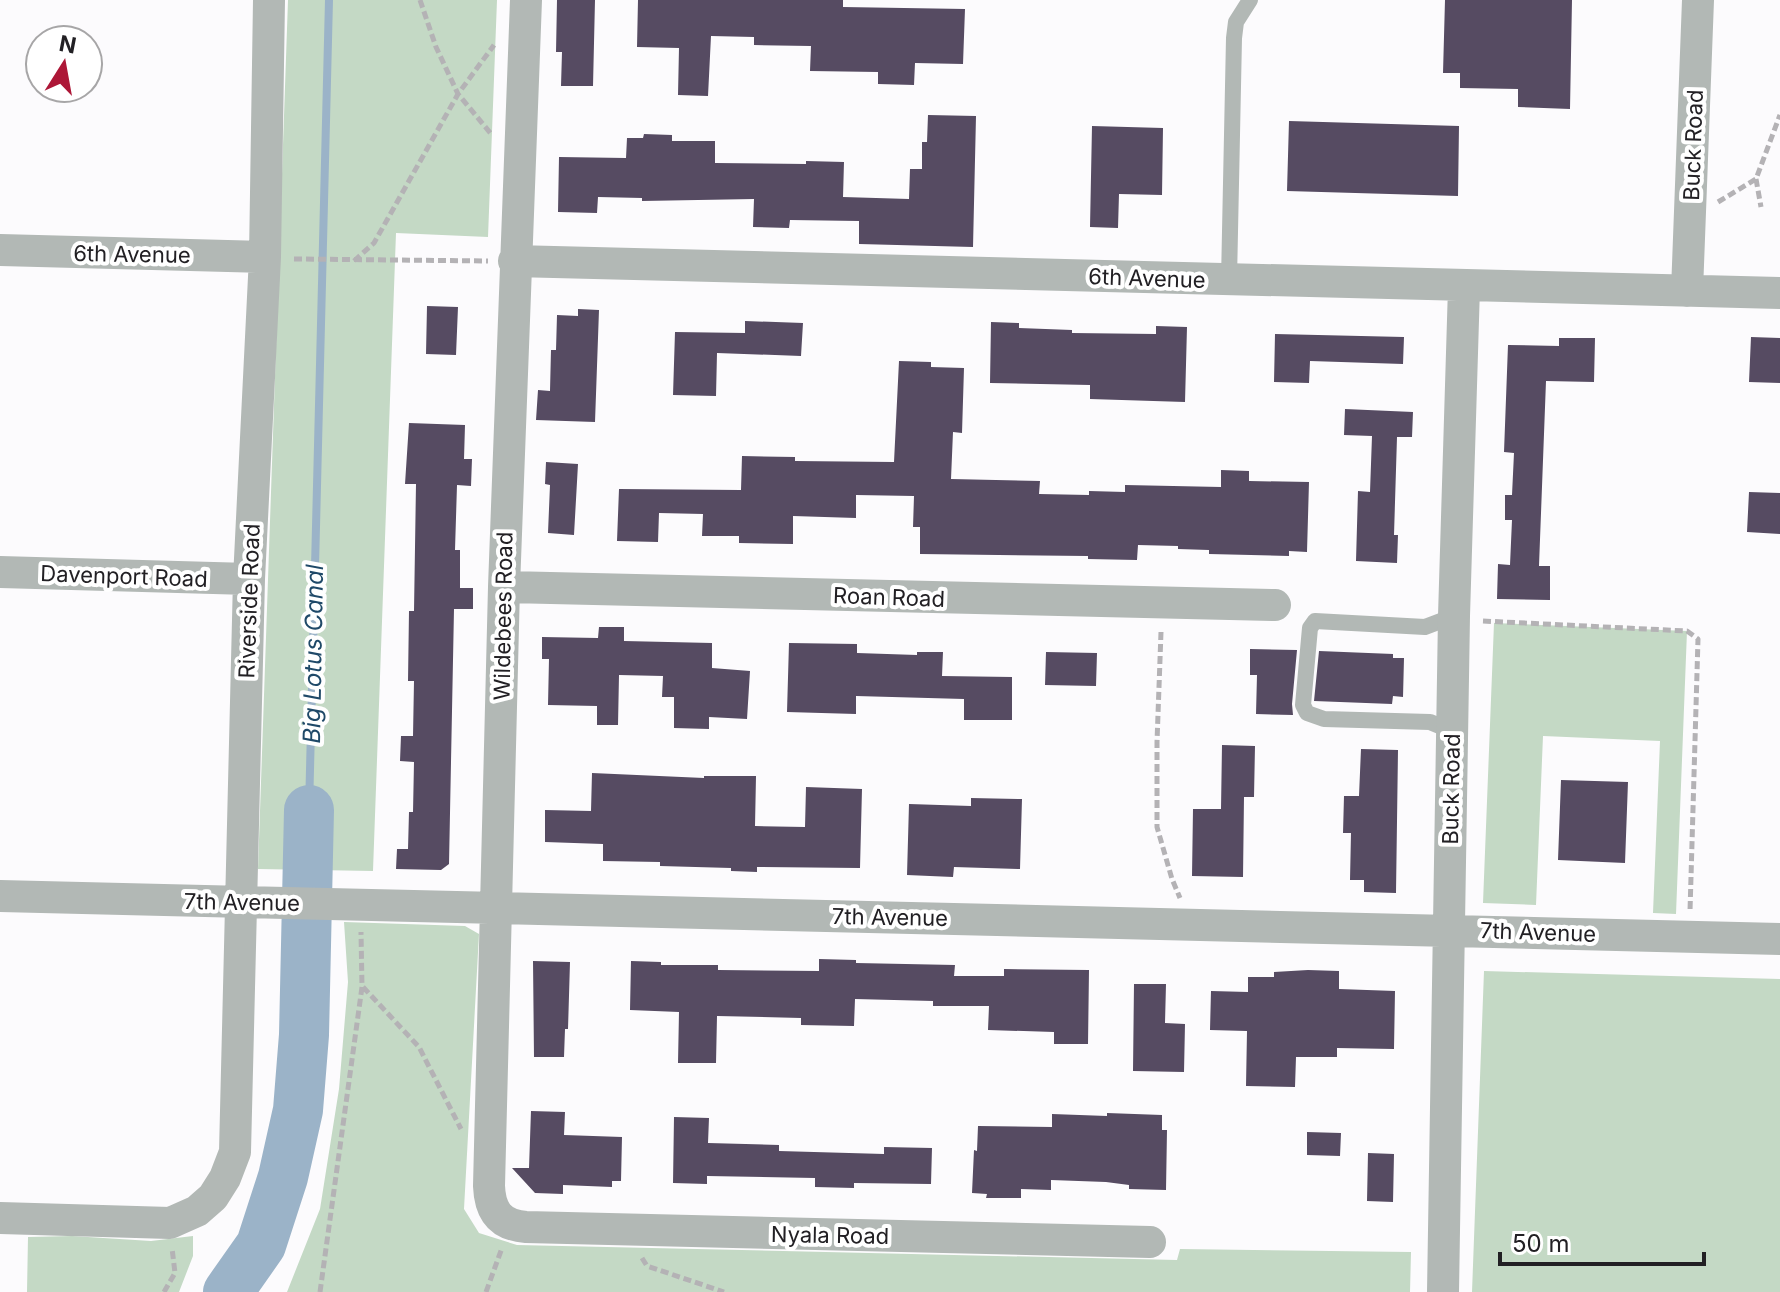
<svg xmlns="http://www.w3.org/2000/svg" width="1780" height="1292" viewBox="0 0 1780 1292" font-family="Inter,sans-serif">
<rect width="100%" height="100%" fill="#fcfbfd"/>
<path fill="#c4d9c5" d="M 288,0 L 497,0 L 488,237 L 396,233 L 373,871 L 258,869 Z
M 1494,623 L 1687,631 L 1676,914 L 1653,913 L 1660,741 L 1543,736 L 1536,905 L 1483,903 Z
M 344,922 L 465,926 L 479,934 L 464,1209 L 479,1233 L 517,1245 L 1177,1260 L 1180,1249 L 1411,1252 L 1410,1292 L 287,1292 L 320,1209 L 339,1089 L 348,982 Z
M 1484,971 L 1780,979 L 1780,1292 L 1472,1292 Z
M 72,1236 L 151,1241 L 193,1236 L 193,1256 L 179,1292 L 27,1292 L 28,1237 Z"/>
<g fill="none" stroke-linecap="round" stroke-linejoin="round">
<path stroke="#9bb3c8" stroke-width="8" d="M 309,810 L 329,0"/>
<path stroke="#9bb3c8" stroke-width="50" d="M 228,1292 L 261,1245 L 283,1177 L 298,1110 L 304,1035 L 309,810"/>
</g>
<path fill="#564b62" d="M 557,0 L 595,0 L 593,86 L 561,86 L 562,52 L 556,52 Z
M 638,0 L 843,0 L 843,7 L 965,9 L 963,64 L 915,63 L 914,85 L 878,84 L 878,72 L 810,71 L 811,46 L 754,45 L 754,37 L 711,36 L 708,96 L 678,95 L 679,48 L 637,47 Z
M 1445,0 L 1572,0 L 1570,109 L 1518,107 L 1518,89 L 1460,88 L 1460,73 L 1443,73 Z
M 928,115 L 976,116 L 973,247 L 859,244 L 859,221 L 790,220 L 789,228 L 753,227 L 754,199 L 642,201 L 642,198 L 598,197 L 597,213 L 558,212 L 559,157 L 626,158 L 627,138 L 643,138 L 644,134 L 672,135 L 672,141 L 715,141 L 715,163 L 806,164 L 806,161 L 844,162 L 843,197 L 909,199 L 910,169 L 922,169 L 922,142 L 927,142 Z
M 1289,121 L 1459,126 L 1458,196 L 1287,191 Z
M 1092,126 L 1163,128 L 1162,195 L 1119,194 L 1118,228 L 1090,227 Z
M 427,306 L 458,307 L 456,355 L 426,354 Z
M 578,309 L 599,310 L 595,422 L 536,420 L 538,390 L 550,391 L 551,350 L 556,350 L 557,315 L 578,316 Z
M 745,321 L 803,323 L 801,356 L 717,353 L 716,396 L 673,395 L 675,332 L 745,333 Z
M 991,322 L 1019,323 L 1019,328 L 1072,330 L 1072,333 L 1156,334 L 1156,326 L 1187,327 L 1185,402 L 1090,399 L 1090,385 L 990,383 Z
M 1275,334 L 1404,337 L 1403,364 L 1310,361 L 1309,383 L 1274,382 Z
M 1751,337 L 1780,338 L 1780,383 L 1749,382 Z
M 1559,338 L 1595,338 L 1594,382 L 1546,381 L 1539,566 L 1550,566 L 1550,600 L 1497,599 L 1498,564 L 1510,565 L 1512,520 L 1505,520 L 1505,495 L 1512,495 L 1514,453 L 1504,452 L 1508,345 L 1559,346 Z
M 899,361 L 931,362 L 931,367 L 964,368 L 962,433 L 953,432 L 951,479 L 1040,481 L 1039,494 L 1089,495 L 1089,491 L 1125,492 L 1125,485 L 1221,487 L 1221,470 L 1249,471 L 1249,481 L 1309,482 L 1307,552 L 1289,551 L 1289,556 L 1209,554 L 1209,550 L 1178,549 L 1178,546 L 1138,545 L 1137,560 L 1088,559 L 1088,556 L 920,554 L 920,527 L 913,527 L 914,496 L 856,495 L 856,518 L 793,516 L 793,544 L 739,543 L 739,536 L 702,536 L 703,514 L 659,513 L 658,542 L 617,541 L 619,489 L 741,490 L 742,456 L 795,457 L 795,461 L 894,462 Z
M 1345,409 L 1413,412 L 1412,437 L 1397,437 L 1394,535 L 1398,535 L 1397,563 L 1356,561 L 1358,491 L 1370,492 L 1372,436 L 1344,435 Z
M 409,423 L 465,425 L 464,459 L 472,459 L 471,486 L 457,485 L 455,550 L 460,550 L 460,588 L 473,588 L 473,609 L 454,609 L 449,864 L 441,870 L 396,869 L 397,849 L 408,849 L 409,812 L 413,812 L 414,762 L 400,761 L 401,736 L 413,736 L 414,681 L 408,681 L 409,611 L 414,611 L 416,484 L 405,484 Z
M 546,462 L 578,464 L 574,535 L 548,533 L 550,485 L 545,484 Z
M 1749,492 L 1780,493 L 1780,534 L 1747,532 Z
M 599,627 L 624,627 L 624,641 L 712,643 L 712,668 L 750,671 L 747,719 L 709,717 L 709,729 L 674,728 L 674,697 L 662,697 L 663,676 L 619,675 L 618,725 L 597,725 L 597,706 L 548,705 L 549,659 L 542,659 L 542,637 L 598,638 Z
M 789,643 L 857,644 L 857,653 L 917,655 L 917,652 L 943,652 L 942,676 L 1012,677 L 1012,720 L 964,720 L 964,699 L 856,696 L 856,714 L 787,712 Z
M 1250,649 L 1297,650 L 1292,704 L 1293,715 L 1256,714 L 1257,675 L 1250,675 Z
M 1319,651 L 1393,654 L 1393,658 L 1404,658 L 1403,697 L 1393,696 L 1392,704 L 1314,701 Z
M 1046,652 L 1097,653 L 1096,686 L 1045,685 Z
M 1222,745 L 1255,746 L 1254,797 L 1244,797 L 1243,877 L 1192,876 L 1193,809 L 1221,809 Z
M 1361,749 L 1398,750 L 1396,893 L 1364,892 L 1364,880 L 1350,880 L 1351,833 L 1343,833 L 1344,796 L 1359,796 Z
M 592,773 L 704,778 L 704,776 L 756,776 L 755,826 L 805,827 L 806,787 L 862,789 L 860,868 L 757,867 L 757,872 L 731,871 L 731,868 L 660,866 L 660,862 L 603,861 L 603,844 L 545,842 L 545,810 L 591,811 Z
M 1561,780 L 1628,782 L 1625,863 L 1558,860 Z
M 971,798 L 1022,799 L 1020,869 L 954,867 L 953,877 L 907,875 L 909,804 L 971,806 Z
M 819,959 L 856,960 L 856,963 L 955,965 L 954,976 L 1004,976 L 1004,969 L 1089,970 L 1088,1044 L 1054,1044 L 1054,1032 L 988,1030 L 989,1006 L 933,1006 L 933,1001 L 855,999 L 854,1026 L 801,1025 L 801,1018 L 717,1016 L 716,1063 L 678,1063 L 679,1012 L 630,1010 L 631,961 L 661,962 L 661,965 L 718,965 L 718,970 L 819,971 Z
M 533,961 L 570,962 L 568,1029 L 565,1029 L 564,1057 L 534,1057 Z
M 1308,970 L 1339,971 L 1339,989 L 1395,991 L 1394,1049 L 1337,1048 L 1337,1057 L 1296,1057 L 1295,1087 L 1246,1086 L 1247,1031 L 1210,1030 L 1211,991 L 1248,992 L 1248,977 L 1274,977 L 1274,972 Z
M 1134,984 L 1166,984 L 1165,1023 L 1185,1024 L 1184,1072 L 1133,1071 Z
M 531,1111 L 565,1112 L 564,1135 L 622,1137 L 621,1181 L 612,1181 L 612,1187 L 563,1185 L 563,1194 L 535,1193 L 512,1168 L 529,1168 Z
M 1107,1113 L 1162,1115 L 1162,1130 L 1167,1130 L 1166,1190 L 1129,1189 L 1129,1185 L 1106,1182 L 1051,1180 L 1051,1190 L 1021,1189 L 1021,1198 L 986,1198 L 987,1194 L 972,1193 L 974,1150 L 977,1151 L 978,1126 L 1052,1127 L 1052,1114 L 1107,1116 Z
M 674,1117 L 709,1118 L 708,1143 L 779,1145 L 779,1151 L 884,1154 L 884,1147 L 932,1148 L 931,1184 L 854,1183 L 854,1188 L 815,1187 L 815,1178 L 707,1176 L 707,1184 L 673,1183 Z
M 1307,1132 L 1341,1133 L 1340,1156 L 1307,1155 Z
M 1368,1153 L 1394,1154 L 1393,1202 L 1367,1201 Z"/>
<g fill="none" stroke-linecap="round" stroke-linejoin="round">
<path stroke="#b4b2b5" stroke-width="5" stroke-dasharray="8 4" stroke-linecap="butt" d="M 420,0 L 436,47 L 458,94 L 492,135
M 1756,179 L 1761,207
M 1718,202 L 1756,179 L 1780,115
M 294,259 L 488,261
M 354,261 L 374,243 L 458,94 L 494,45
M 1483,621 L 1687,631 L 1698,639 L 1690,911
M 1161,632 L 1157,742 L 1157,827 L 1172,879 L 1180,898
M 363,987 L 419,1047 L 461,1129
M 642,1258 L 647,1266 L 724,1292
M 164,1292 L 175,1273 L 172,1248
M 320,1292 L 362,987 L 361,932
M 486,1292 L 502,1248"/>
<path stroke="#b2b8b5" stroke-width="16" d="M 1229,280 L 1234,38 L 1236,22 L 1250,0
M 1452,731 L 1430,722 L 1324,719 L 1307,713 L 1303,705 L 1310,628 L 1315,621 L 1425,627 L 1454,616"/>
<path stroke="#b2b8b5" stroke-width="32" d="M 526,0 L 504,587 L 489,1186 C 490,1211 500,1225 526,1227 L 1150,1242
M 0,250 L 265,257
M 514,261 L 1780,293
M 1687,291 L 1698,0
M 0,572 L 249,579
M 504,587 L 1275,605
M 0,896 L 1780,939
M 0,1218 L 170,1223 L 197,1211 L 213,1197 L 225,1178 L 235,1152 L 249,579 L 265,257 L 269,0
M 1443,1292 L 1454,616 L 1464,287"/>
</g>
<g text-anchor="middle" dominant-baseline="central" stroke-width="8" stroke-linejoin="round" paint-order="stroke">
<g font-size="22" fill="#222024" stroke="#fff">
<text transform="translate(1693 145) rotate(-88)">Buck Road</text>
<text transform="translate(132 254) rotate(1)">6th Avenue</text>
<text transform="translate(1147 278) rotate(2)">6th Avenue</text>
<text transform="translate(124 576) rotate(2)">Davenport Road</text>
<text transform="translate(889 597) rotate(2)">Roan Road</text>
<text transform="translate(249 601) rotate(-88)">Riverside Road</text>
<text transform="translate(503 616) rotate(-89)">Wildebees Road</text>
<text transform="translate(1451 789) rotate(-89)">Buck Road</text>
<text transform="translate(242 902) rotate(1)">7th Avenue</text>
<text transform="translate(890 917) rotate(1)">7th Avenue</text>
<text transform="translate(1538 932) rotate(2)">7th Avenue</text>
<text transform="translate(830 1235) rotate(1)">Nyala Road</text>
</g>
<g font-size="24" font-style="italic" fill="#1f4968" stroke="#fff">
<text transform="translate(313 654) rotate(-89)">Big Lotus Canal</text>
</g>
</g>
<g transform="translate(64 64) rotate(11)"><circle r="38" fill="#ffffff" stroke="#a7a6a7" stroke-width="2"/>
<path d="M0-6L14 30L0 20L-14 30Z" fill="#ad1737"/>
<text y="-12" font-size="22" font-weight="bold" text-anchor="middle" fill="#222024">N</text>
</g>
<path d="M1500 1252v12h204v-12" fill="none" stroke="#222024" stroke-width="4"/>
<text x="1512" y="1252" font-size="24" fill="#222024" stroke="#ffffff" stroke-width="6" paint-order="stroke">50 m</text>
</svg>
